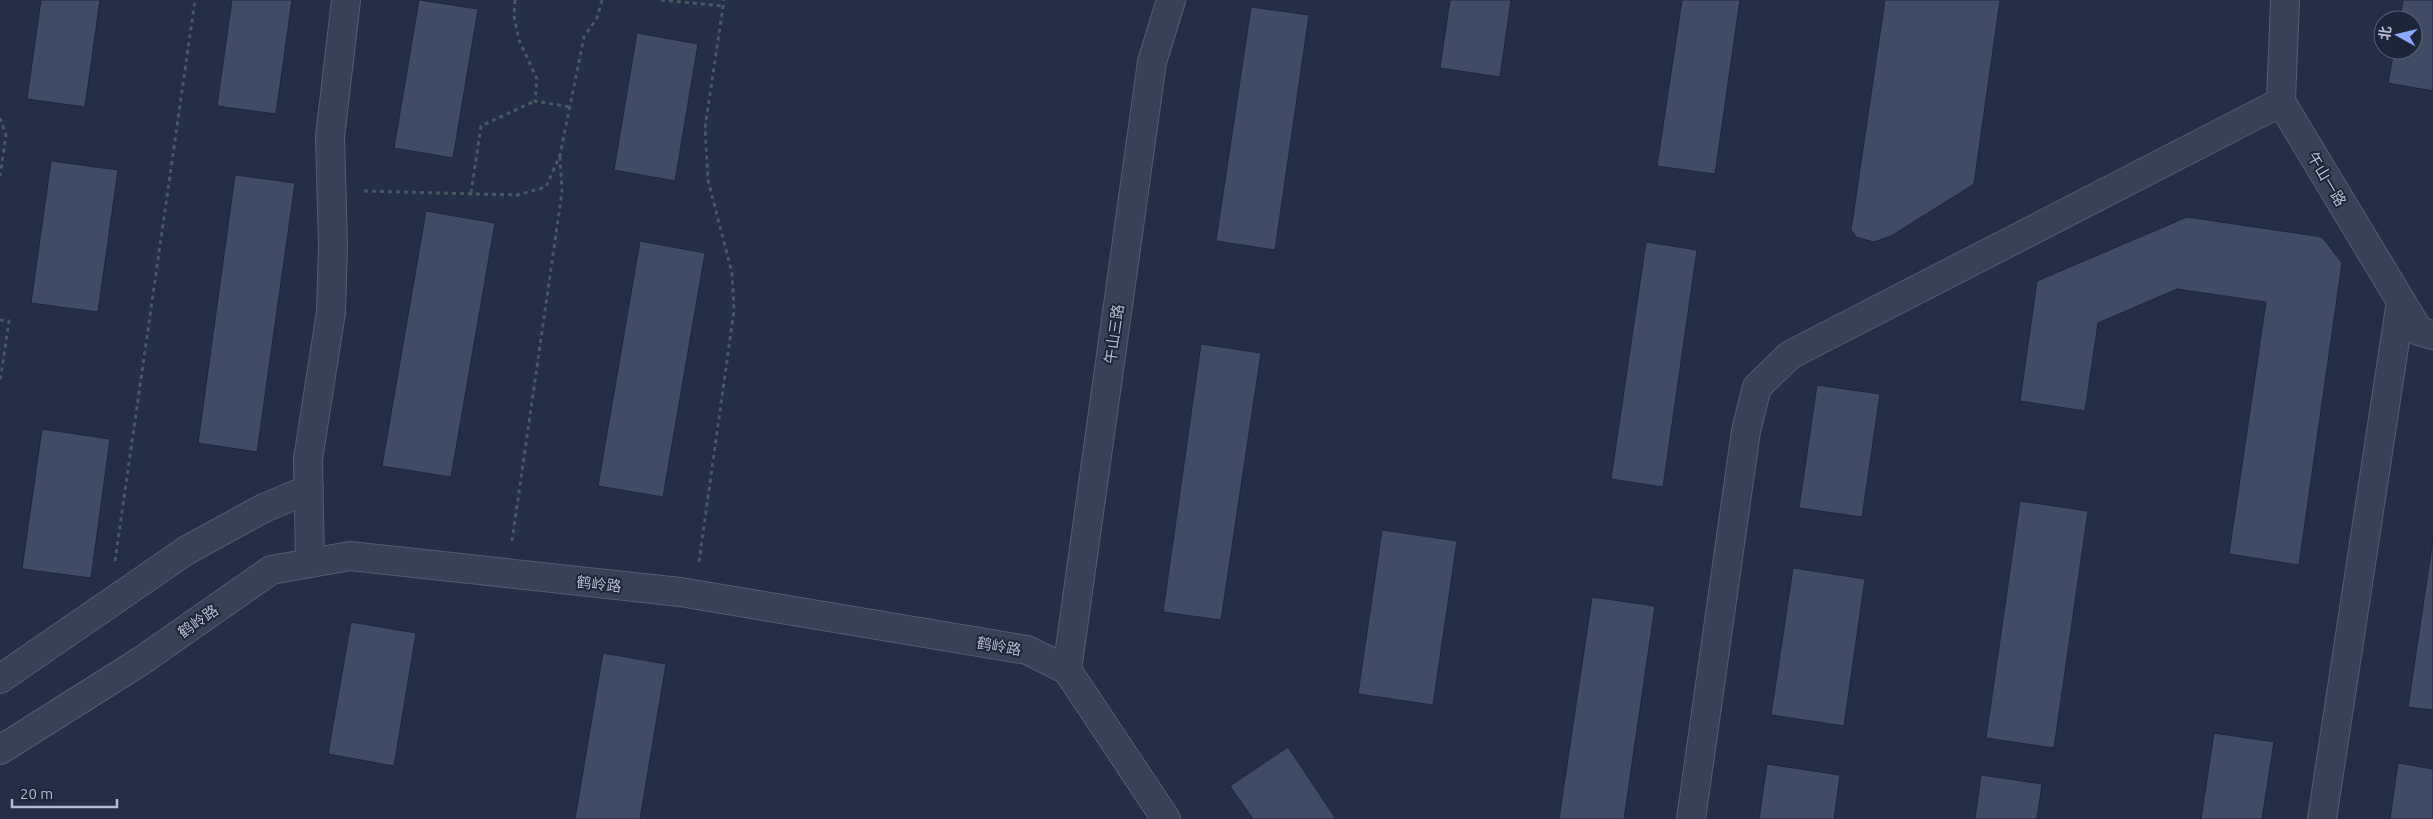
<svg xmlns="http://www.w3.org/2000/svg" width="2433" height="819" viewBox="0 0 2433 819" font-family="Ubuntu,'Noto Sans SC',sans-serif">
<rect width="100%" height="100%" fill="#242e44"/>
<path fill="#404c64" stroke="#1f283b" d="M 41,0 L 100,0 L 85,107 L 27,99 Z
M 232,0 L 292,0 L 276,114 L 217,106 Z
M 419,0 L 478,9 L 453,158 L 394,148 Z
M 1450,0 L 1511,0 L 1500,77 L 1440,68 Z
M 1682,0 L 1740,0 L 1715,174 L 1657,166 Z
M 1885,0 L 2000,0 L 1974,184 L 1891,236 L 1874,242 L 1856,237 L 1851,230 Z
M 2403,0 L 2433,0 L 2433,91 L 2388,83 L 2394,50 L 2413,50 L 2413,20 L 2400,20 Z
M 1251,7 L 1309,15 L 1275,250 L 1216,241 Z
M 637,33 L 698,44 L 675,181 L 614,170 Z
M 51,161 L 118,170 L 98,312 L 31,303 Z
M 235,175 L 295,183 L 257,452 L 198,443 Z
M 426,211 L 495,223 L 451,477 L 382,466 Z
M 2187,217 L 2322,237 L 2342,263 L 2299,565 L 2229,554 L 2266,302 L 2177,289 L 2098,323 L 2085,411 L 2020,401 L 2037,281 Z
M 640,241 L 705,253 L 663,497 L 598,486 Z
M 1646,242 L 1697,250 L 1663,487 L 1611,479 Z
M 1201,344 L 1261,353 L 1221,620 L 1163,612 Z
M 1817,385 L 1880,394 L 1862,517 L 1799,508 Z
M 42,429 L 110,439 L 91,578 L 22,569 Z
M 2020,501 L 2088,511 L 2054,748 L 1986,738 Z
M 1382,530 L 1457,541 L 1433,705 L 1358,694 Z
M 2433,539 L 2433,710 L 2408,707 Z
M 1793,568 L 1865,579 L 1844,726 L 1771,715 Z
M 1592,597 L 1655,606 L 1624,819 L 1559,819 Z
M 351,622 L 416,633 L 394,766 L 328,754 Z
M 603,653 L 666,664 L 640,819 L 575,819 Z
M 2214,733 L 2274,742 L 2262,819 L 2201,819 Z
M 1288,747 L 1336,819 L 1253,819 L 1230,786 Z
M 2398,763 L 2433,769 L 2433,819 L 2390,819 Z
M 1767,764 L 1840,775 L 1834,819 L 1759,819 Z
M 1981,775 L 2042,784 L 2037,819 L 1975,819 Z"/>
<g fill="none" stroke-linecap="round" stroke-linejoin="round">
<defs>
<path id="street" d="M 2285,0 L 2281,102 L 2419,331 L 2433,335
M 310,563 L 308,459 L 331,312 L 333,246 L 330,137 L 346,0
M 1067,670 L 1152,62 L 1171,0
M 0,679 L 187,550 L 264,508 L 309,489
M 0,750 L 141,661 L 271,570 L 350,556 L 680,592 L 1027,650 L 1067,670 L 1166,819
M 1691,819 L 1746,431 L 1757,387 L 1790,355 L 2281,102
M 2322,819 L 2401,301"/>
</defs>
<use href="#street" stroke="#545c6e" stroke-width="30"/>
<path stroke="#455b61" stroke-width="3" stroke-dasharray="4 4" stroke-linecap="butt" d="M 515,0 L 514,16 L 519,40 L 537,79 L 535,101 L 570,107
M 661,0 L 723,6
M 0,118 L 6,135 L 0,176
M 364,191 L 517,195 L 546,187 L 560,155 L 584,37 L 597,18 L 602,0
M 471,193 L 481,126 L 535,101
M 0,320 L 9,321 L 0,382
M 512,541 L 562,192 L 560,155
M 115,561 L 195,0
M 699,562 L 734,310 L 732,273 L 708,180 L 705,128 L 724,0"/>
<use href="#street" stroke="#394154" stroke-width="28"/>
</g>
<g text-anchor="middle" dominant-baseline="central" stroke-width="4" stroke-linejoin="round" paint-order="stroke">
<g font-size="15" fill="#b6bccd" stroke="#1d2639">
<text transform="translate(2327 179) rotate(59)">午山一路</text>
<text transform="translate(1114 334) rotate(-82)">午山三路</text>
<text transform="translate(599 584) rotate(6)">鹤岭路</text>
<text transform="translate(198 621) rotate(-35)">鹤岭路</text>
<text transform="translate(999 646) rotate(10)">鹤岭路</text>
</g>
</g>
<g transform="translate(2398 35) rotate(278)"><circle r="24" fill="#1d2639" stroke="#5a6274"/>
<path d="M0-4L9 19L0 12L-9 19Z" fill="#89aaff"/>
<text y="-8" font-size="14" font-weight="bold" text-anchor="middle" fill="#b6bccd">北</text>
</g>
<path d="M12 799v8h105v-8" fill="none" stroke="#b6bccd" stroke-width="2.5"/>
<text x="20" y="799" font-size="15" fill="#b6bccd" stroke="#1d2639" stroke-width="4" paint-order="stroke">20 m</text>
</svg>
